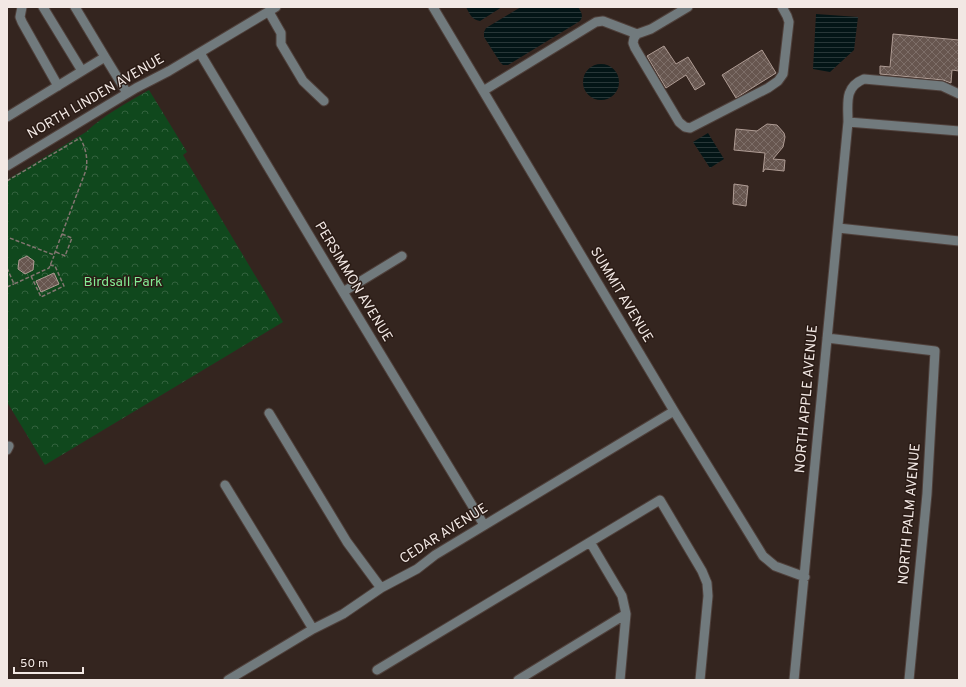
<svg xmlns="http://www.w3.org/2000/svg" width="966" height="687" viewBox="0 0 966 687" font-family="Overpass,sans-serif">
<defs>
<pattern id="park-crowns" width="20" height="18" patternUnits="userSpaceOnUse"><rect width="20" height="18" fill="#10481d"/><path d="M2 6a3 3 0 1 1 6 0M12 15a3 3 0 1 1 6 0" fill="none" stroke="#33623e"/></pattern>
<pattern id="water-rules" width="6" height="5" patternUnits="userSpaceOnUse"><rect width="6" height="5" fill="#031516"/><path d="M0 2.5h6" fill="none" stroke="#283738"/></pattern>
<pattern id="building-cross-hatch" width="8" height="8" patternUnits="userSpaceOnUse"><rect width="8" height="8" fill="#67564f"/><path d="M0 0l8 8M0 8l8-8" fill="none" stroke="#7d6e68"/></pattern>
</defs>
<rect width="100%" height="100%" fill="#34251f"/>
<path fill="url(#park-crowns)" d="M 149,90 L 187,152 L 183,155 L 283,322 L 45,465 L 7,402 L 7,180 L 86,132 C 105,114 127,103 149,90 Z"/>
<path fill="url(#water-rules)" d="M 466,7 L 502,7 L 480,21 C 472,20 469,13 466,7 Z
M 521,7 L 578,7 C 581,12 584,15 580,21 L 508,65 L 503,65 L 500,62 L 484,37 L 484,32 L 486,28 Z
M 816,14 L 858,17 L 854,50 L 830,72 L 813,69 Z
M583 82a18 18 0 1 1 36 0a18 18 0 1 1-36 0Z
M 708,133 L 724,159 L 710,168 L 693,142 Z"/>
<path fill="url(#building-cross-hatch)" stroke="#af9c94" d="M 893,34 L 959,40 L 959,71 L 952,70 L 951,83 L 943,80 L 880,74 L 880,66 L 890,67 Z
M 664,46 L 676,64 L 688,57 L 705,84 L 695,90 L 686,75 L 666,88 L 647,56 Z
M 762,50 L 776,73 L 736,98 L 722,75 Z
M 767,124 L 777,125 L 784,133 L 785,137 L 783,147 L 773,159 L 785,160 L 784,171 L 765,169 L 763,172 L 765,153 L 734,150 L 736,129 L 757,131 Z
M 734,184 L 748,186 L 746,206 L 733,204 Z
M 27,256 L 34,261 L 33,270 L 25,274 L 18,269 L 19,260 Z
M 54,273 L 59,284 L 41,292 L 36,281 Z"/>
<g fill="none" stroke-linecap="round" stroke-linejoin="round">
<defs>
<path id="minor" d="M 22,7 L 20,17 L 22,22 L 58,86
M 43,7 L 82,71
M 75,7 L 105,57
M 433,7 L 674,411 L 763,556 L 775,566 L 805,577
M 688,7 L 651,29 L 637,34 L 634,38 L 633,43 L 635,48 L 679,122 L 685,127 L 690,128 L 768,88 L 778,81 L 783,74 L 789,22 L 787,16 L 782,7
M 269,12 L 281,33 L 281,44 L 303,81 L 324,101
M 200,53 L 343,292 L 484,525
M 483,91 L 596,22 L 603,21 L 637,34
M 7,117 L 105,57 L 127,93
M 848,122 L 959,131
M 7,166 L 136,88 L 169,71 L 276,7
M 838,228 L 959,241
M 343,292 L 402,256
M 827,338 L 935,351 L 927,494 L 909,680
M 269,413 L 347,542 L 381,588
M 7,450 L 9,446
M 225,485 L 313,629
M 590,542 L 622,596 L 626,614 L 620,680
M 377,670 L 660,500 L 702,571 L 707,583 L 708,596 L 700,680
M 228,680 L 313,629 L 343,614 L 381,588 L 417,569 L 435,555 L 674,411
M 518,680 L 626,614
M 794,680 L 848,122 C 848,103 844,87 864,79 L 942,86 L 959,94"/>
</defs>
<use href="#minor" stroke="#4f403b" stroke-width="11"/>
<path stroke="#827570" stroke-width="1.5" stroke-dasharray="4 2" stroke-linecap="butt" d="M 7,181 L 80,138 C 86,148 88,159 86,170 L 54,255 L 7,237
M 56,252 L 65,256 L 72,238 L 62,234
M 7,268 L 14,284 L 49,268 L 54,256
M 31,276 L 41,297 L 64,286 L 55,266 L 50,265
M 7,287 L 14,284"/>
<use href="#minor" stroke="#717a7d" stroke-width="9"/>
</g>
<g text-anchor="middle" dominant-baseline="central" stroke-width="3" stroke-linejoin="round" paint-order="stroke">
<g font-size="14" fill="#f2e8e4" stroke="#2a1b15">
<text transform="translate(96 97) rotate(-30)">NORTH LINDEN AVENUE</text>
<text transform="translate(353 282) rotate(59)">PERSIMMON AVENUE</text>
<text transform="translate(621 295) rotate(59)">SUMMIT AVENUE</text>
<text transform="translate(807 399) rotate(-85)">NORTH APPLE AVENUE</text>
<text transform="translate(910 514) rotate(-85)">NORTH PALM AVENUE</text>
<text transform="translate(444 534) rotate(-32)">CEDAR AVENUE</text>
</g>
<g font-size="14" fill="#83ec94" stroke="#2a1b15">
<text x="123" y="282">Birdsall Park</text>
</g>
</g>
<rect width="966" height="687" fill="none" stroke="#f2e8e4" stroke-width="16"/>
<path d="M14 667v6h69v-6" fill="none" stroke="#f2e8e4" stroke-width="2"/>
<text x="20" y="667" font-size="12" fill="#f2e8e4" stroke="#2a1b15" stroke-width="3" paint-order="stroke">50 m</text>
</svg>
